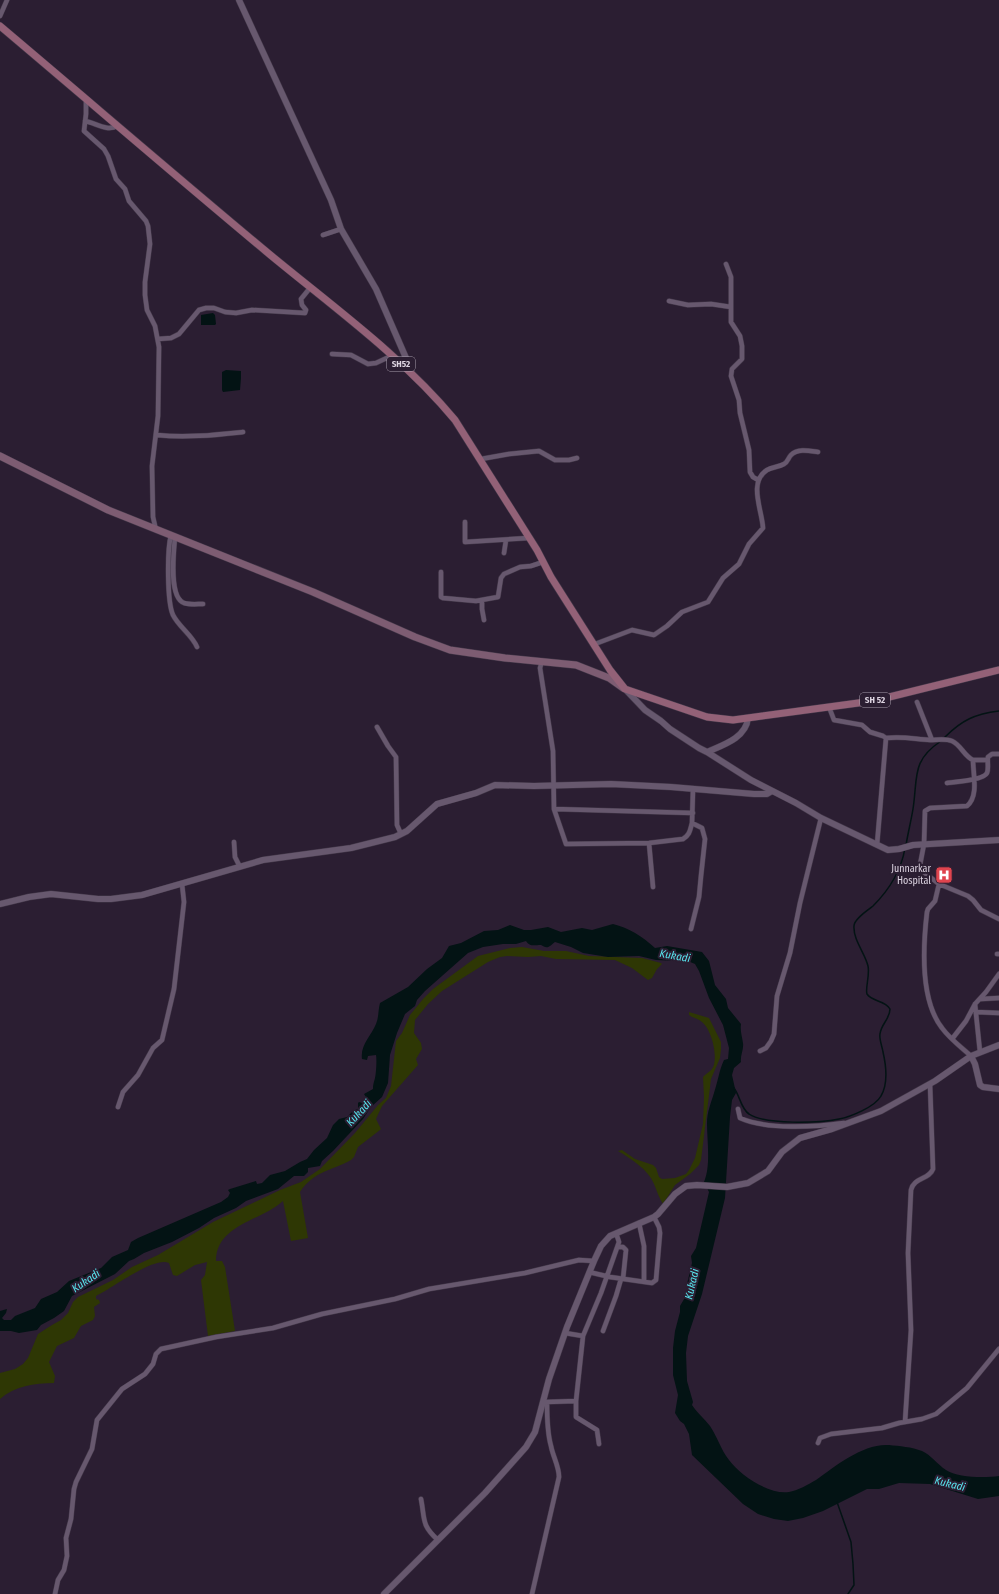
<svg xmlns="http://www.w3.org/2000/svg" width="999" height="1594" viewBox="0 0 999 1594" font-family="'Fira Sans Condensed',sans-serif">
<rect width="100%" height="100%" fill="#2b1e32"/>
<path fill="#2e3704" d="M 522,947 L 544,951 L 566,951 L 589,956 L 642,958 L 661,963 L 662,964 L 657,969 L 652,978 L 648,980 L 632,968 L 615,960 L 556,959 L 541,956 L 528,957 L 507,956 L 500,957 L 488,962 L 442,991 L 428,1004 L 415,1020 L 414,1033 L 421,1043 L 422,1049 L 416,1059 L 418,1065 L 382,1106 L 376,1119 L 381,1129 L 380,1130 L 358,1147 L 354,1157 L 351,1160 C 331,1171 314,1171 300,1192 L 308,1238 L 291,1241 L 283,1201 C 261,1221 216,1225 216,1261 L 222,1261 L 225,1267 L 235,1331 L 208,1336 L 201,1280 L 205,1275 L 207,1262 L 195,1265 L 177,1276 L 173,1275 L 169,1263 C 154,1256 111,1289 96,1296 L 96,1299 L 99,1300 L 100,1303 L 94,1307 L 95,1316 L 93,1320 L 81,1326 L 74,1338 L 57,1346 L 49,1362 L 55,1376 L 54,1383 C 34,1383 15,1386 0,1399 L 0,1373 L 15,1369 L 23,1364 L 28,1358 L 38,1334 L 52,1325 L 61,1320 L 68,1313 L 73,1302 L 78,1297 L 113,1280 L 132,1267 L 158,1255 L 213,1222 L 280,1190 L 301,1182 L 320,1169 L 355,1133 L 378,1105 L 386,1098 L 391,1086 L 396,1041 L 402,1033 L 410,1015 L 423,999 L 433,989 L 478,956 L 510,948 Z
M 689,1012 L 709,1018 L 721,1042 L 721,1049 L 720,1058 L 711,1079 L 701,1160 L 699,1165 L 690,1174 L 675,1185 L 663,1204 C 659,1198 657,1191 654,1184 C 648,1169 631,1159 618,1151 L 622,1150 L 635,1159 L 653,1165 L 656,1168 L 659,1177 L 662,1179 L 675,1178 L 686,1174 L 689,1170 L 695,1158 L 703,1124 L 704,1097 L 703,1077 C 705,1074 710,1072 712,1069 C 719,1059 712,1030 702,1022 C 699,1019 693,1018 689,1015 Z"/>
<path fill="#031314" d="M 213,313 L 215,315 L 216,324 L 215,325 L 201,325 L 201,315 Z
M 226,370 L 241,371 L 241,378 L 240,390 L 223,392 L 222,390 L 222,372 Z
M 613,924 C 629,928 642,936 655,948 L 667,946 L 702,952 L 709,961 L 715,985 L 726,999 L 728,1008 L 741,1024 C 740,1031 742,1036 743,1043 C 744,1049 740,1056 741,1062 L 734,1068 L 732,1075 L 736,1093 L 732,1100 L 730,1117 L 725,1198 L 702,1294 L 688,1336 L 686,1353 L 687,1381 L 693,1402 L 692,1405 C 697,1413 704,1418 710,1426 C 717,1436 721,1450 729,1460 C 740,1475 769,1495 789,1492 C 797,1491 809,1484 816,1480 C 835,1466 864,1443 889,1445 C 899,1446 912,1447 922,1451 C 931,1455 937,1464 946,1470 C 957,1478 986,1478 999,1476 L 999,1496 L 978,1499 L 930,1484 L 899,1483 L 879,1489 L 867,1489 L 823,1511 L 803,1518 L 788,1521 L 774,1519 L 758,1514 L 743,1504 L 692,1455 L 689,1434 L 684,1424 L 680,1421 L 675,1413 L 678,1395 L 673,1375 L 673,1348 L 675,1331 L 680,1312 L 680,1306 L 687,1294 L 687,1284 L 692,1263 L 691,1256 L 696,1248 L 709,1192 L 704,1182 C 711,1166 707,1141 707,1123 C 707,1112 711,1103 714,1093 C 718,1081 719,1071 724,1060 L 728,1059 L 729,1048 L 723,1025 L 709,998 L 699,971 L 695,964 L 683,959 L 678,961 L 656,960 L 639,956 L 608,957 L 583,953 L 571,947 L 555,942 C 553,943 552,945 550,946 C 546,949 544,946 541,945 C 534,945 530,947 526,941 L 516,944 L 503,944 L 483,947 L 468,953 L 425,991 L 417,1000 L 415,1006 L 405,1014 L 397,1033 L 390,1055 L 388,1083 L 382,1097 L 371,1107 L 363,1119 L 333,1151 L 322,1161 L 320,1166 L 308,1168 L 308,1172 L 304,1176 L 294,1176 L 278,1189 L 246,1201 L 236,1208 L 214,1218 L 199,1228 L 172,1242 L 144,1253 L 134,1259 L 129,1261 L 115,1274 L 72,1296 L 64,1311 L 54,1318 L 41,1325 L 37,1330 L 19,1333 L 11,1331 L 0,1331 L 0,1311 L 7,1309 L 6,1313 L 2,1318 L 4,1320 L 11,1320 L 15,1316 L 35,1308 L 41,1299 L 57,1292 L 69,1281 L 101,1268 L 112,1257 L 128,1250 L 131,1242 L 138,1238 L 221,1202 L 228,1197 L 230,1193 L 228,1190 L 230,1189 L 256,1181 L 257,1184 L 262,1183 L 270,1175 L 285,1171 L 300,1162 L 307,1159 L 314,1150 L 327,1138 L 333,1125 L 339,1119 L 347,1117 L 354,1110 L 358,1109 L 358,1103 L 359,1102 L 366,1104 L 367,1099 L 364,1094 L 373,1089 C 373,1084 374,1082 375,1078 C 376,1074 377,1060 376,1055 L 368,1056 L 367,1060 L 362,1059 C 360,1045 371,1036 376,1024 C 379,1017 378,1010 380,1003 L 408,987 L 427,969 L 442,958 L 449,946 L 461,943 L 484,931 L 498,930 L 510,925 L 524,930 L 531,930 L 548,927 L 561,932 L 582,928 L 592,930 Z"/>
<g fill="none" stroke-linecap="round" stroke-linejoin="round">
<path stroke="#031314" stroke-width="1.5" d="M 945,737 C 962,720 975,714 999,711
M 906,845 C 908,833 911,821 913,809 C 918,777 911,761 941,741
M 734,1088 C 740,1096 741,1109 749,1114 C 765,1125 819,1123 839,1119 C 850,1117 875,1107 881,1096 C 888,1084 886,1065 883,1052 C 882,1046 879,1039 880,1034 C 881,1024 890,1019 890,1009 C 885,1000 872,1002 867,994 C 865,989 870,975 868,966 C 865,953 853,940 854,926 C 854,919 867,911 873,906 C 889,890 901,872 905,848
M 837,1502 L 851,1542 L 853,1564 L 854,1585 L 848,1594"/>
<defs>
<path id="minor" d="M 0,16 L 7,0
M 86,99 L 86,114 L 84,131 L 104,149 L 108,156 L 116,179 L 125,189 L 129,201 L 146,221 L 148,226 L 150,244 L 145,282 L 145,295 L 147,310 L 155,326 L 159,347 L 158,416 L 152,466 L 153,517 L 156,530
M 85,121 C 96,123 107,132 117,126
M 323,235 L 341,229
M 726,264 L 731,277 L 731,322 L 740,336 L 742,346 L 742,359 L 732,369 L 731,376 L 739,400 L 740,413 L 749,450 L 750,472 L 753,477 L 758,480
M 669,301 L 688,305 L 711,304 L 731,307
M 158,339 L 171,338 L 179,334 L 199,310 L 206,308 L 214,308 L 225,312 L 236,313 L 252,310 L 305,313 L 306,310 L 302,305 L 301,299 L 310,288
M 332,354 L 351,355 L 368,364 L 376,363 L 391,356
M 157,435 C 186,438 214,435 243,432
M 481,459 L 509,454 L 539,451 L 555,460 L 569,460 L 577,458
M 465,522 L 465,542 L 529,538
M 171,535 C 167,550 167,602 173,615 C 179,627 192,635 197,647
M 175,537 C 174,550 168,597 184,603 C 190,605 197,604 203,604
M 504,553 L 506,540
M 441,572 L 441,597 L 443,598 L 476,601 L 498,597 L 501,578 L 504,574 L 520,567 L 531,566 L 543,562
M 482,600 L 482,609 L 484,620
M 595,644 L 632,630 L 654,635 L 667,626 L 682,612 L 708,602 L 723,578 L 739,564 L 749,544 L 763,528 C 762,510 748,482 767,470 C 772,467 779,467 784,464 C 788,462 788,458 791,455 C 798,448 810,451 818,452
M 542,661 L 540,668 L 553,751 L 554,809 L 566,844 L 649,843 L 683,839 C 690,835 690,830 692,823
M 917,702 L 932,740
M 829,707 L 834,720 L 862,725 L 870,732 L 883,736 L 886,738 L 877,845
M 377,727 L 388,746 L 396,757 L 397,825 L 401,834
M 886,738 C 903,736 914,739 930,740 C 937,740 945,738 952,741 C 961,745 964,756 973,760
M 987,760 L 973,760 C 973,774 979,796 967,806 L 930,808 L 925,811 L 924,844 L 920,865 L 921,870 L 939,884 L 968,896 L 973,900 L 981,910 L 999,919
M 947,783 C 955,782 984,780 987,773 C 989,769 987,761 988,757 L 992,754 L 999,754
M 554,809 L 693,813
M 234,842 L 235,857 L 240,867
M 649,843 L 653,887
M 939,884 L 935,901 L 928,909 L 927,912 C 923,946 920,1000 942,1028 C 950,1039 961,1047 971,1056
M 691,929 L 699,897 L 701,876 L 705,839 L 702,828 L 692,823 L 693,789
M 997,954 L 999,954
M 981,999 L 999,998
M 975,1004 L 980,1052
M 976,1012 L 999,1013
M 952,1039 L 966,1021 L 975,1004 L 986,992 L 999,974
M 760,1051 L 766,1048 L 771,1041 L 774,1034 L 777,996 L 790,953 L 800,903 L 821,818
M 118,1107 L 123,1092 L 138,1075 L 153,1048 L 162,1040 L 174,989 L 184,902 L 182,884
M 738,1109 L 740,1118 C 767,1130 815,1127 844,1123
M 639,1223 L 644,1246 L 644,1282
M 618,1247 L 623,1247 L 626,1250 L 623,1279
M 589,1272 L 610,1277 L 652,1283 L 656,1280 L 660,1233 L 659,1227 L 654,1217
M 603,1331 L 616,1296 L 621,1279
M 565,1333 L 583,1336 L 601,1293 L 619,1242 L 616,1233
M 576,1401 L 576,1417 L 597,1430 L 599,1444
M 546,1402 L 576,1401 L 583,1336
M 905,1422 L 911,1330 L 908,1253 L 911,1190 C 914,1177 929,1180 933,1169 L 930,1084
M 818,1443 L 820,1438 L 831,1434 L 882,1428 L 899,1423 L 922,1419 L 936,1414 L 967,1388 L 999,1349
M 421,1499 C 425,1519 421,1525 438,1540
M 55,1594 L 58,1580 L 64,1570 L 67,1556 L 66,1538 L 71,1519 L 74,1489 L 76,1482 L 92,1449 L 97,1420 L 122,1389 L 145,1374 L 153,1364 L 156,1354 L 161,1349 L 216,1337 L 273,1328 L 322,1314 L 395,1299 L 429,1289 L 525,1273 L 579,1260 L 594,1261
M 532,1594 L 559,1477 C 559,1466 553,1457 551,1446 C 547,1432 547,1416 547,1402"/>
<path id="tertiary" d="M 239,0 L 331,200 L 341,229 L 376,289 L 406,358 L 409,371
M 625,689 L 645,710 L 661,721 L 670,729 L 699,748 L 707,752 C 723,745 746,738 748,718
M 707,752 L 751,780 L 796,803 L 821,818 L 888,850 L 899,849 L 913,845 L 999,840
M 0,904 L 29,897 L 51,894 L 98,899 L 111,899 L 142,895 L 263,860 L 351,848 L 395,837 L 407,831 L 437,804 L 476,793 L 495,785 L 534,786 L 611,784 L 671,787 L 754,794 L 767,794 L 772,791
M 971,1056 L 975,1064 L 980,1085 L 983,1087 L 999,1089
M 384,1594 L 485,1493 L 526,1447 L 535,1432 L 549,1379 L 567,1327 L 594,1261 L 601,1246 L 610,1236 L 654,1217 L 658,1214 L 675,1194 L 686,1186 L 697,1185 L 727,1187 L 748,1183 L 768,1171 L 782,1152 L 800,1138 L 832,1129 L 881,1111 L 935,1081 L 971,1056 L 999,1045"/>
<path id="secondary" d="M 0,456 L 108,510 L 313,592 L 415,637 L 450,650 L 505,658 L 576,665 L 609,678 L 623,688"/>
<path id="primary" d="M 0,26 C 90,102 178,178 268,253 C 332,306 402,356 455,420 L 537,550 L 551,577 L 610,670 L 625,689 L 707,717 L 733,720 L 873,701 L 999,670"/>
</defs>
<use href="#minor" stroke="#433849" stroke-width="5.5"/>
<use href="#tertiary" stroke="#433849" stroke-width="7"/>
<use href="#secondary" stroke="#433849" stroke-width="8"/>
<use href="#primary" stroke="#433849" stroke-width="8"/>
<use href="#minor" stroke="#67586e" stroke-width="4.5"/>
<use href="#tertiary" stroke="#67586e" stroke-width="6"/>
<use href="#secondary" stroke="#7d5c72" stroke-width="7"/>
<use href="#primary" stroke="#936177" stroke-width="7"/>
</g>
<defs>
<symbol id="hospital-square" viewBox="-11 -11 22 22"><rect x="-9" y="-9" width="18" height="18" rx="4" fill="#e0444e" stroke="#2b1e32"/><path d="M-5-5h3v3.5h4V-5h3V5h-3V1.5h-4V5h-3Z" fill="#fff"/></symbol>
</defs>
<g fill-rule="evenodd">
<use href="#hospital-square" x="934" y="865" width="20" height="20"/>
</g>
<g text-anchor="middle" dominant-baseline="central" stroke-width="4" stroke-linejoin="round" paint-order="stroke">
<g fill="#2b1e32" stroke="#a79dac" stroke-width="1">
<rect x="387" y="357" width="28" height="14" rx="3"/>
<rect x="860" y="693" width="30" height="14" rx="3"/>
</g>
<g font-size="9" font-weight="bold" fill="#dcd3e0">
<text x="401" y="364">SH52</text>
<text x="875" y="700">SH 52</text>
</g>
<g font-size="10" fill="#dcd3e0" stroke="#2b1e32" text-anchor="end">
<text x="931" y="869">Junnarkar<tspan x="931" dy="12">Hospital</tspan></text>
</g>
<g font-size="11" font-style="italic" fill="#58e5ee" stroke="#2b1e32">
<text transform="translate(675 956) rotate(10)">Kukadi</text>
<text transform="translate(359 1113) rotate(-47)">Kukadi</text>
<text transform="translate(86 1281) rotate(-34)">Kukadi</text>
<text transform="translate(692 1284) rotate(-77)">Kukadi</text>
<text transform="translate(950 1484) rotate(14)">Kukadi</text>
</g>
</g>
</svg>
